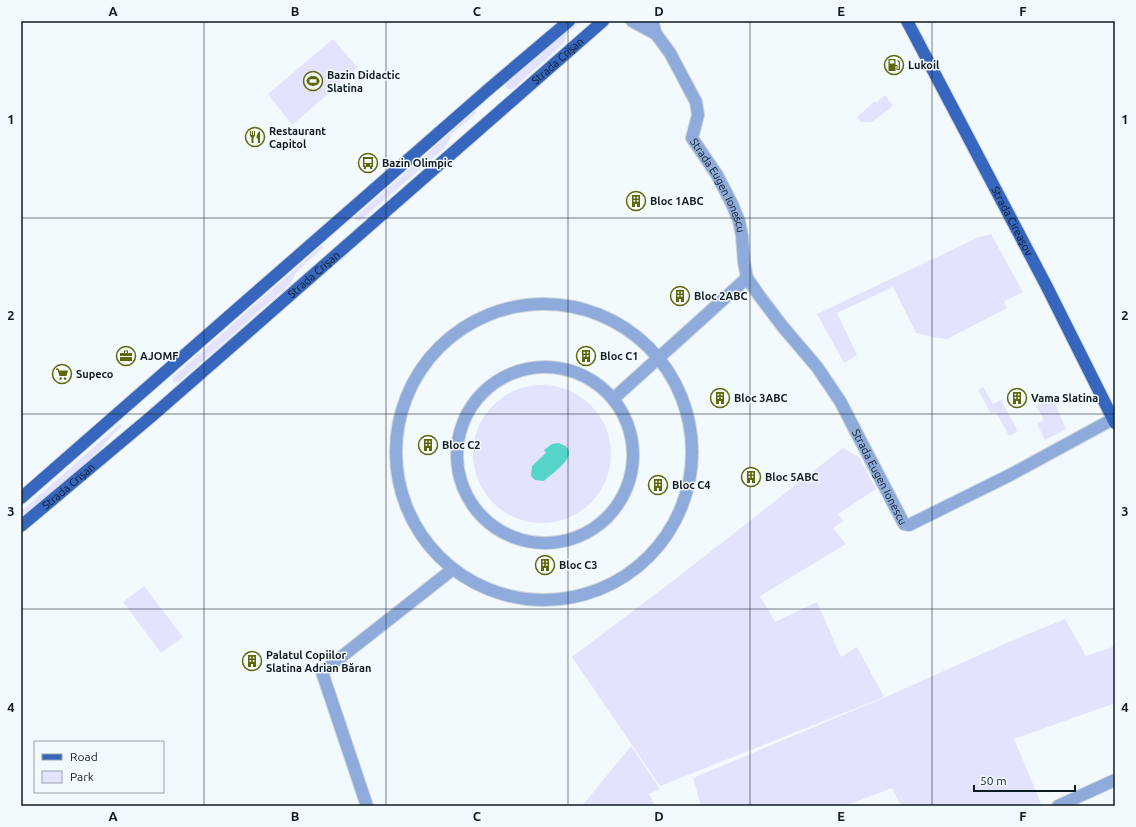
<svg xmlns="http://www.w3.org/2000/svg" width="1136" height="827" viewBox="0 0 1136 827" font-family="Ubuntu,sans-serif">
<rect width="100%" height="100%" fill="#f3fafe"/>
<path fill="#e3e3fe" d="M 579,21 L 582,21 L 568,33 L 564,43 L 513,89 L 508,89 L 505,87 L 506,84 Z
M 333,39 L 358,68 L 292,125 L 268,94 Z
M 885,95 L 893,106 L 872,122 L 861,122 L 857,117 L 875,101 L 876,103 Z
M 475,111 L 477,113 L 452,134 L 445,148 L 360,221 L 357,221 L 355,219 L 355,217 Z
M 991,234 L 1023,292 L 1004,301 L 1007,308 L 947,339 L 932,337 L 916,333 L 893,287 L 837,313 L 857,355 L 844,363 L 817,314 L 979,237 Z
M 322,245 L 324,247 L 296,273 L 290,284 L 179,382 L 174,383 L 172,380 L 174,376 Z
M473 454a69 69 0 1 1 138 0a69 69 0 1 1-138 0Z
M 983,387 L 993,404 L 1001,400 L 1018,431 L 1009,436 L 996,412 L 991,414 L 978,390 Z
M 1052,397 L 1066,429 L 1045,440 L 1037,424 L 1044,420 L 1036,406 Z
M 120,424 L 122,426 L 114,433 L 101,449 L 21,520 L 21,511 Z
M 843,448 L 859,457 L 876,489 L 838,514 L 843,521 L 833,528 L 846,544 L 760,596 L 775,622 L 817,602 L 841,657 L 857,647 L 884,697 L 660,786 L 572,657 L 674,580 Z
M 144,586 L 183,637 L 161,653 L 123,602 Z
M 1065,619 L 1086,656 L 1115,646 L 1115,703 L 1014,739 L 1041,803 L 1035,806 L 901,806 L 892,788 L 845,806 L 701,806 L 693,778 L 888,696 L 1004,644 Z
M 631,746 L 660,789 L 649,794 L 655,806 L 582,806 Z"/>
<path fill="#55d4ca" d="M 558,443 C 586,451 554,472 544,481 L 535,480 L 531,476 L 532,466 L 546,453 L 544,450 L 552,444 Z"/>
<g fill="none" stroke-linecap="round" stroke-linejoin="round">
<defs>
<g id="minor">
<path d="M 632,21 L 656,34"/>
<path id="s1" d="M 652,21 L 656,34 L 670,53 L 696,102 L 698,115 L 692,138 L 717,175 L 732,204 L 739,221 L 742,236 L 744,262 L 747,278 L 758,294 L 783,327 L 817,367 L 840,401 L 904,524 L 909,525 L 1010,475 L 1113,419"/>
<circle cx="544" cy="452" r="148"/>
<circle cx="545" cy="455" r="88"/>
<path d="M 613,399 L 747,278"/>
<path d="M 367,806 L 322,672 L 453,569"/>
<path d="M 1058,806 L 1115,780"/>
</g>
<g id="major">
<path id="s2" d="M 907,21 L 1047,287 L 1115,423"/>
<path d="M 21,498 L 490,88 L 569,21"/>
<path id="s3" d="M 21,526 L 152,416 L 603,21"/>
</g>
</defs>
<use href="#minor" stroke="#cfd6db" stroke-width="14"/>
<use href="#major" stroke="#cfd6db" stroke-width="14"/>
<use href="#minor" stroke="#8fabdc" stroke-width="12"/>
<use href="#major" stroke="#3666bd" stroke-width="12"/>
</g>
<path fill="none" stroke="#0f1b22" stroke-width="1" stroke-opacity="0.55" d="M 204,21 L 204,806M 386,21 L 386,806M 568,21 L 568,806M 750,21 L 750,806M 932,21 L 932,806M 21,218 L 1115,218M 21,414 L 1115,414M 21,609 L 1115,609"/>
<defs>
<symbol id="fuel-ring" viewBox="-11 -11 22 22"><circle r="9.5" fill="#f3fafe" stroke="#606709" stroke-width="1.5"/><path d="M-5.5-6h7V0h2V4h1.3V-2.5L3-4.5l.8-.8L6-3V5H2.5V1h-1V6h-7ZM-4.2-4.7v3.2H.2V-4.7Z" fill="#606709"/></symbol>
<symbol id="stadium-ring" viewBox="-11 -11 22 22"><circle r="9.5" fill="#f3fafe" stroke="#606709" stroke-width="1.5"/><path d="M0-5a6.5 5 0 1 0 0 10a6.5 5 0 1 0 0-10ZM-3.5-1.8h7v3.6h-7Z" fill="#606709"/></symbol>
<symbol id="restaurant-ring" viewBox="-11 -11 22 22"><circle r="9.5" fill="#f3fafe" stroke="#606709" stroke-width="1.5"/><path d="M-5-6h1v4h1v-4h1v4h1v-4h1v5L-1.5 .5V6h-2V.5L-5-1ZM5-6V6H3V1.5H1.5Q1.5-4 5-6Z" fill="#606709"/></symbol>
<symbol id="bus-ring" viewBox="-11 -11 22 22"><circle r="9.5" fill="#f3fafe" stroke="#606709" stroke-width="1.5"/><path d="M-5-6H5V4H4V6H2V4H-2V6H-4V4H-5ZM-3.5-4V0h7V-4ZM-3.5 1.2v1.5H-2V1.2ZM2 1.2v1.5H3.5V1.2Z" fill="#606709"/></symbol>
<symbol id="building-ring" viewBox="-11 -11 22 22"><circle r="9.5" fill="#f3fafe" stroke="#606709" stroke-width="1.5"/><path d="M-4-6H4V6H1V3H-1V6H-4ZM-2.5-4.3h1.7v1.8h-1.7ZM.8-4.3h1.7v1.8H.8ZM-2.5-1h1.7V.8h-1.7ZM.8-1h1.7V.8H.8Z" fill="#606709"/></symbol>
<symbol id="office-ring" viewBox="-11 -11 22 22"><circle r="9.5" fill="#f3fafe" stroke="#606709" stroke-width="1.5"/><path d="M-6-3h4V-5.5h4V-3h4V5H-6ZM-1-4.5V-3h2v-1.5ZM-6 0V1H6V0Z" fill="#606709"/></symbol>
<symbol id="supermarket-ring" viewBox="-11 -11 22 22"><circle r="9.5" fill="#f3fafe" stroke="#606709" stroke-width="1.5"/><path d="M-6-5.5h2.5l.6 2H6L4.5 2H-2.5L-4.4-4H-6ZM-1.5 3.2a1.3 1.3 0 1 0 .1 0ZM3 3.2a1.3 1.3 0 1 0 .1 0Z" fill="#606709"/></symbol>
</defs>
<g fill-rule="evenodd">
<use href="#fuel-ring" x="883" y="54" width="22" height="22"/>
<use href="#stadium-ring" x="302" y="70" width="22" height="22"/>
<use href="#restaurant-ring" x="244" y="126" width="22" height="22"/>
<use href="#bus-ring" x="357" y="152" width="22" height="22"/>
<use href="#building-ring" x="625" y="190" width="22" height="22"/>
<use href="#building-ring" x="669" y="285" width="22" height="22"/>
<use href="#office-ring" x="115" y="345" width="22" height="22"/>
<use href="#building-ring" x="575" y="345" width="22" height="22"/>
<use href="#supermarket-ring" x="51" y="363" width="22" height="22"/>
<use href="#building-ring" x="709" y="387" width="22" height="22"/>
<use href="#building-ring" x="1006" y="387" width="22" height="22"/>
<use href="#building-ring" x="417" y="434" width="22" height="22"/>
<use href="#building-ring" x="740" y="466" width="22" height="22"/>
<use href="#building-ring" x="647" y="474" width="22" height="22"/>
<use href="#building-ring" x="534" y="554" width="22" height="22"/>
<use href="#building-ring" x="241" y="650" width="22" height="22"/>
</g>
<g text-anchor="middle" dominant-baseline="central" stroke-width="3" stroke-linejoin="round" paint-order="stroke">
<g font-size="11" fill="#0f1b22" stroke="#f3fafe">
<text stroke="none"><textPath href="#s3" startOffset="710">Strada Crișan</textPath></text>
<text stroke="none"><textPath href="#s1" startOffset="184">Strada Eugen Ionescu</textPath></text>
<text stroke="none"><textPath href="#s2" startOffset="226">Strada Cireașov</textPath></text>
<text stroke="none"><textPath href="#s3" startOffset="386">Strada Crișan</textPath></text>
<text stroke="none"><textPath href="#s1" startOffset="523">Strada Eugen Ionescu</textPath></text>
<text stroke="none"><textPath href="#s3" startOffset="62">Strada Crișan</textPath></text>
</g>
<g font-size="11" font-weight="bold" fill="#0f1b22" stroke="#f3fafe" text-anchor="start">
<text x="908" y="65">Lukoil</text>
<text x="327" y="75">Bazin Didactic<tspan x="327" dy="13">Slatina</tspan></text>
<text x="269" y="131">Restaurant<tspan x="269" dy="13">Capitol</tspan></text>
<text x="382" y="163">Bazin Olimpic</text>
<text x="650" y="201">Bloc 1ABC</text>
<text x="694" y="296">Bloc 2ABC</text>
<text x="140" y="356">AJOMF</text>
<text x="600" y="356">Bloc C1</text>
<text x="76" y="374">Supeco</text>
<text x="734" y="398">Bloc 3ABC</text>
<text x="1031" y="398">Vama Slatina</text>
<text x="442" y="445">Bloc C2</text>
<text x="765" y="477">Bloc 5ABC</text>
<text x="672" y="485">Bloc C4</text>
<text x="559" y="565">Bloc C3</text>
<text x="266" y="655">Palatul Copiilor<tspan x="266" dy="13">Slatina Adrian Băran</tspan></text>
</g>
</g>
<rect width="1136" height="827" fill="none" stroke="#f3fafe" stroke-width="44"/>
<rect x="34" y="741" width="130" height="52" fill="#f3fafe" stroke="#98a1a6"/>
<rect x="42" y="754" width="20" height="6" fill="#3666bd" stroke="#98a1a6"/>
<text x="70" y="761" font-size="12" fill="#0f1b22">Road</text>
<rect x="42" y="771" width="20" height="12" fill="#e3e3fe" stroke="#98a1a6"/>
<text x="70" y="781" font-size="12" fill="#0f1b22">Park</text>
<path d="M974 785v6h101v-6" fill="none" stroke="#0f1b22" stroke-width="2"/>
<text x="980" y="785" font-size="12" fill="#0f1b22" stroke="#f3fafe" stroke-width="3" paint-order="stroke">50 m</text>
<rect x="22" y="22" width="1092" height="783" fill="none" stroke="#0f1b22" stroke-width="1.5"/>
<g font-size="13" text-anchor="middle" font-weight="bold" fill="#0f1b22">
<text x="113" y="16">A</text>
<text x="295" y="16">B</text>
<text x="477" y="16">C</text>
<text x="659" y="16">D</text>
<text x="841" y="16">E</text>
<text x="1023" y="16">F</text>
<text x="11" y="124">1</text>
<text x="1125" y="124">1</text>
<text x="11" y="320">2</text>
<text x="1125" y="320">2</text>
<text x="11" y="516">3</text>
<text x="1125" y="516">3</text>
<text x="11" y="712">4</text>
<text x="1125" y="712">4</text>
<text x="113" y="821">A</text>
<text x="295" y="821">B</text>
<text x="477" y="821">C</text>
<text x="659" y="821">D</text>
<text x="841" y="821">E</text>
<text x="1023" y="821">F</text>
</g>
</svg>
